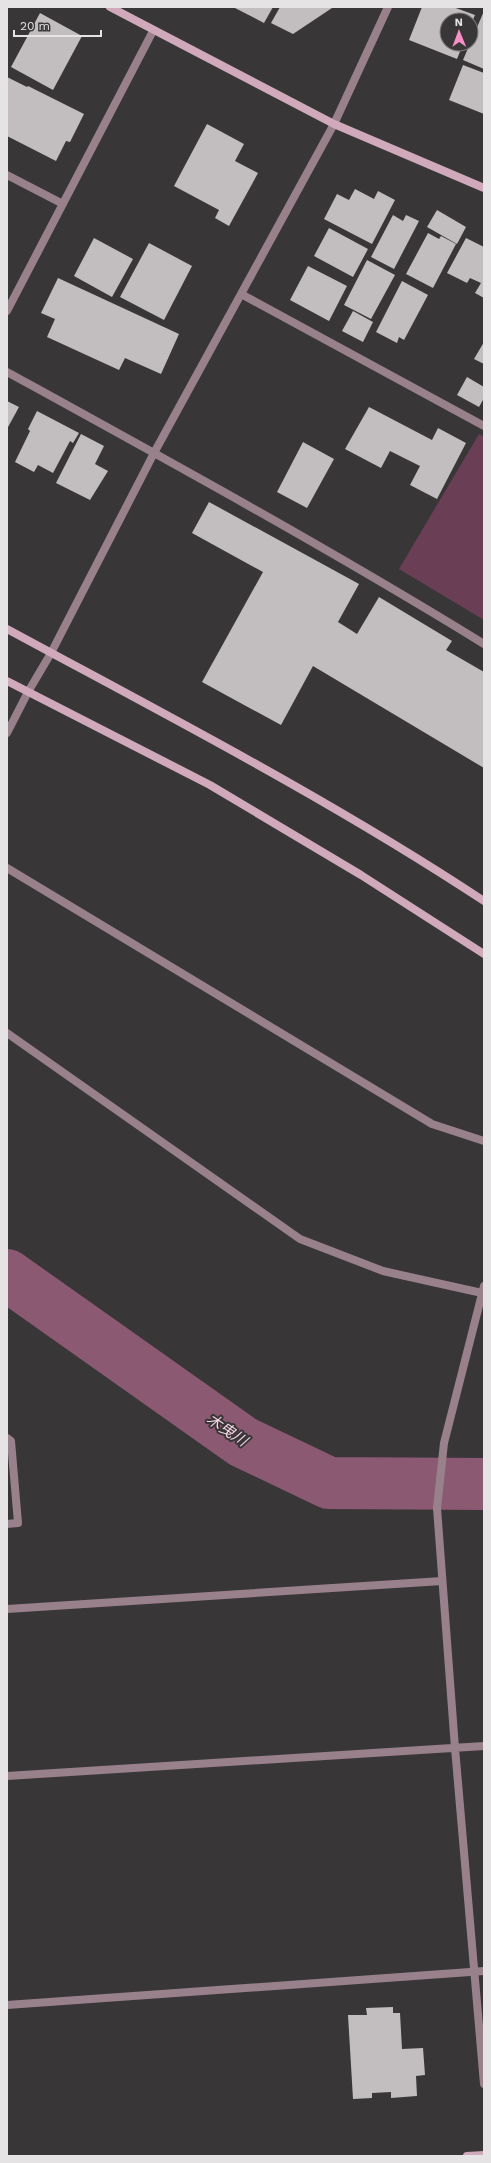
<svg xmlns="http://www.w3.org/2000/svg" width="491" height="2163" viewBox="0 0 491 2163" font-family="'Work Sans','Noto Sans JP',sans-serif">
<rect width="100%" height="100%" fill="#393638"/>
<path fill="#6a3e54" d="M 479,434 L 484,437 L 484,620 L 399,569 Z"/>
<g fill="none" stroke-linecap="round" stroke-linejoin="round">
<path stroke="#8b5972" stroke-width="52" d="M 7,1275 L 243,1442 L 329,1483 L 484,1484"/>
</g>
<path fill="#c2bec0" d="M 233,7 L 273,7 L 264,23 Z
M 280,7 L 331,7 L 332,8 L 293,34 L 271,23 Z
M 422,7 L 453,7 L 475,15 L 471,24 L 471,20 L 447,20 L 447,44 L 463,44 L 457,59 L 409,40 Z
M 484,11 L 484,69 L 463,60 Z
M 40,13 L 82,36 L 53,90 L 11,67 Z
M 463,65 L 484,73 L 484,114 L 449,100 Z
M 7,77 L 27,87 L 28,86 L 84,114 L 70,142 L 66,141 L 56,161 L 7,136 Z
M 207,124 L 244,144 L 235,161 L 258,173 L 229,226 L 215,218 L 219,210 L 174,186 Z
M 355,189 L 374,199 L 378,191 L 395,200 L 372,244 L 324,219 L 337,194 L 349,200 Z
M 437,210 L 466,227 L 457,244 L 427,227 Z
M 393,215 L 403,221 L 406,215 L 419,221 L 394,269 L 371,257 Z
M 329,228 L 368,249 L 353,277 L 314,256 Z
M 428,233 L 439,239 L 441,236 L 456,244 L 433,288 L 406,274 Z
M 94,238 L 133,259 L 112,297 L 74,276 Z
M 466,238 L 484,247 L 484,298 L 475,293 L 481,283 L 470,278 L 467,283 L 447,273 Z
M 149,243 L 192,266 L 164,320 L 120,297 Z
M 367,260 L 395,275 L 371,319 L 344,305 Z
M 308,266 L 347,286 L 329,321 L 290,300 Z
M 58,278 L 179,334 L 161,374 L 125,358 L 119,370 L 47,337 L 55,319 L 41,313 Z
M 402,281 L 428,295 L 404,340 L 399,337 L 397,343 L 376,332 Z
M 353,311 L 373,322 L 363,342 L 342,331 Z
M 484,342 L 484,364 L 474,359 Z
M 467,377 L 484,387 L 484,398 L 479,407 L 457,395 Z
M 7,401 L 19,407 L 7,429 Z
M 369,407 L 432,440 L 438,428 L 466,443 L 437,499 L 410,485 L 420,466 L 390,451 L 381,468 L 345,449 Z
M 37,411 L 79,433 L 73,443 L 70,441 L 53,473 L 38,465 L 34,472 L 15,462 L 30,431 L 28,429 Z
M 81,434 L 104,446 L 95,464 L 108,471 L 90,500 L 56,483 Z
M 303,442 L 334,459 L 307,508 L 277,492 Z
M 209,502 L 359,584 L 338,622 L 357,634 L 379,597 L 452,641 L 446,650 L 484,672 L 484,768 L 313,666 L 281,725 L 202,682 L 263,572 L 192,533 Z
M 393,2007 L 393,2013 L 400,2013 L 402,2049 L 423,2048 L 425,2075 L 416,2076 L 417,2096 L 391,2098 L 391,2092 L 372,2093 L 372,2098 L 353,2099 L 348,2015 L 367,2015 L 366,2008 Z"/>
<g fill="none" stroke-linecap="round" stroke-linejoin="round">
<path stroke="#99818c" stroke-width="8" d="M 7,175 L 63,204
M 241,294 L 484,426
M 7,311 L 153,31
M 7,372 C 167,460 328,548 484,644
M 7,733 L 28,692 L 51,653 L 154,453 L 334,124 L 388,7
M 7,868 L 432,1124 L 484,1141
M 7,1033 L 300,1239 L 383,1271 L 482,1293
M 484,1286 L 444,1443 L 437,1508 L 455,1748 L 484,2084
M 7,1438 L 11,1441 L 18,1523 L 7,1524
M 7,1609 L 442,1581
M 7,1776 L 484,1746
M 7,2005 L 484,1971"/>
<path stroke="#d0aabb" stroke-width="8" d="M 110,7 L 334,124 L 484,188
M 7,629 C 168,716 331,800 484,901
M 7,681 L 210,785 L 361,875 L 484,954
M 467,2156 L 484,2155"/>
</g>
<g text-anchor="middle" dominant-baseline="central" stroke-width="4" stroke-linejoin="round" paint-order="stroke">
<g font-size="15" font-style="italic" fill="#f7d6e5" stroke="#393638">
<text transform="translate(227 1430) rotate(34)">木曳川</text>
</g>
</g>
<rect width="491" height="2163" fill="none" stroke="#e5e3e3" stroke-width="16"/>
<g transform="translate(459 32) rotate(359)"><circle r="19" fill="#393638" stroke="#7e7b7c"/>
<path d="M0-3L7 15L0 10L-7 15Z" fill="#fa8fc7"/>
<text y="-6" font-size="11" font-weight="bold" text-anchor="middle" fill="#e5e3e3">N</text>
</g>
<path d="M14 30v6h87v-6" fill="none" stroke="#e5e3e3" stroke-width="2"/>
<text x="20" y="30" font-size="12" fill="#e5e3e3" stroke="#393638" stroke-width="3" paint-order="stroke">20 m</text>
</svg>
